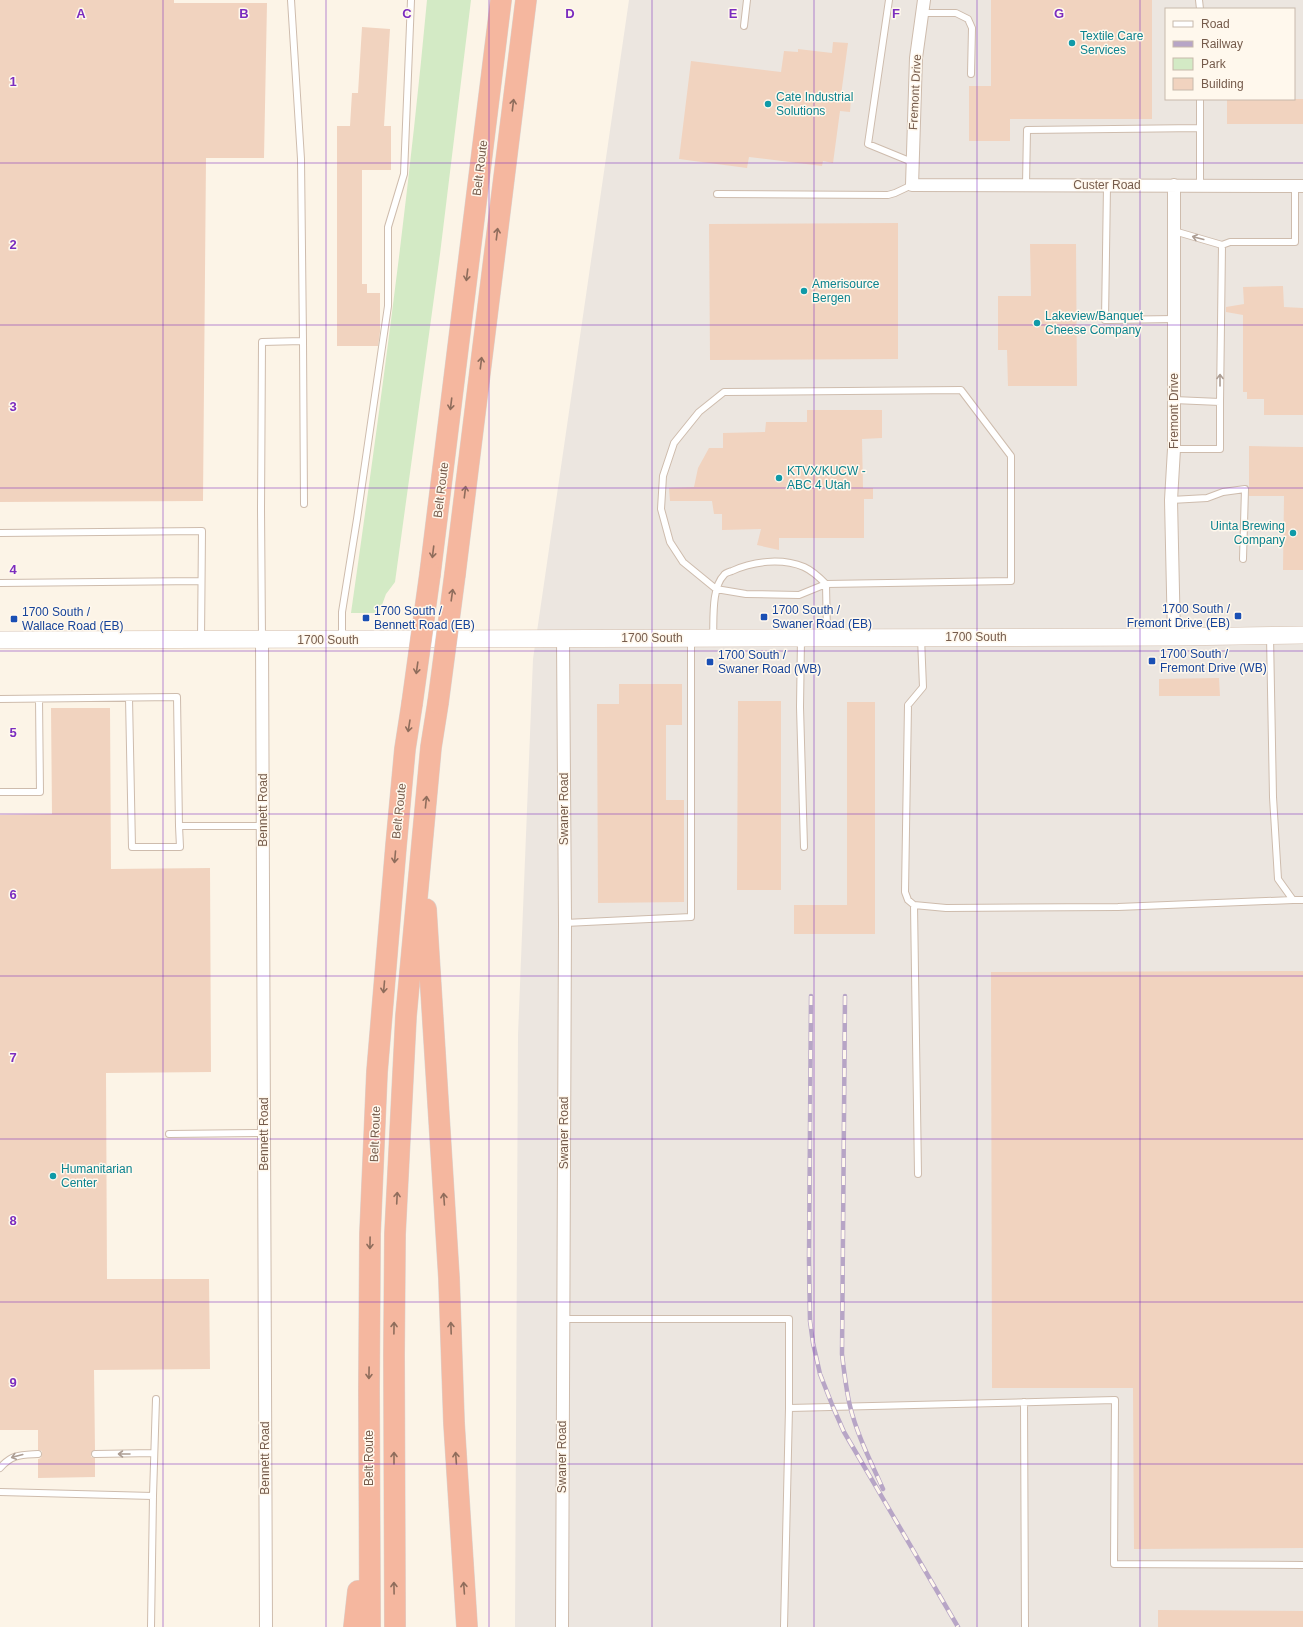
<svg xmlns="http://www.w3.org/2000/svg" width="1303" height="1627" viewBox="0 0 1303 1627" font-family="Arial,sans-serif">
<rect width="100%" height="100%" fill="#fcf4e7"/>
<path fill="#ece6e0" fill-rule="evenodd" d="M 629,0 L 1303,0 L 1303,1627 L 515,1627 L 518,1035 L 533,659 ZM 1166,9 L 1294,9 L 1294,99 L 1166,99 Z"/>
<path fill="#d3eac5" d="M 427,0 L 471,0 L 440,254 L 395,582 L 386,594 L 379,613 L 351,613 C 380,409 408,205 427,0 Z"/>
<path fill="#f1d3bf" d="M 0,0 L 174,0 L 174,3 L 267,3 L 264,158 L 206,158 L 203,501 L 0,502 Z
M 991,0 L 1152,0 L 1152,119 L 1010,119 L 1010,141 L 969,141 L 969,86 L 991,86 Z
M 362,27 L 390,29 L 384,126 L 391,126 L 391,170 L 362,170 L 362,284 L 367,284 L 367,293 L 380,293 L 380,332 L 378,346 L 337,346 L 337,126 L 350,126 L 352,93 L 358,93 Z
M 833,42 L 848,43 L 841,95 L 851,97 L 850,112 L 840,111 L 833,163 L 823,161 L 822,166 L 749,157 L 747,168 L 679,159 L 691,61 L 781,72 L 784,51 L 798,52 L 798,49 L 832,53 Z
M 1227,99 L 1303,99 L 1303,124 L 1227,124 Z
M 898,223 L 898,359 L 710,360 L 709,224 Z
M 1030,244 L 1076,244 L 1077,386 L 1008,386 L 1007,350 L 998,350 L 998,296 L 1031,296 Z
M 1283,286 L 1284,307 L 1303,308 L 1303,415 L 1264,415 L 1264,399 L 1247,399 L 1247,392 L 1243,392 L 1243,315 L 1226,312 L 1226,307 L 1244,304 L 1243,287 Z
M 807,410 L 882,410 L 882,438 L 862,439 L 863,488 L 873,488 L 873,499 L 864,499 L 864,538 L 779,538 L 779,550 L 757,545 L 761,529 L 722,530 L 722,514 L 714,514 L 712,501 L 670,501 L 669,488 L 694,487 L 698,468 L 709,448 L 723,448 L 723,433 L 765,432 L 766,422 L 807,422 Z
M 1249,446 L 1303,447 L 1303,570 L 1283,570 L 1284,496 L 1249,496 Z
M 1219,678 L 1220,696 L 1159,696 L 1159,679 Z
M 619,684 L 682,684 L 682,725 L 666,725 L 666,800 L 684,800 L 684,902 L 598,903 L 597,704 L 619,704 Z
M 738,701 L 781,701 L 781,890 L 737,890 Z
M 847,702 L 875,702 L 875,934 L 794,934 L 794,905 L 847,905 Z
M 51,708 L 110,708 L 111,869 L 210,868 L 211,1072 L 106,1073 L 107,1279 L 209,1279 L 210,1369 L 94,1370 L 95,1450 L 91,1454 L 91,1457 L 95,1458 L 95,1477 L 38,1478 L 38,1459 L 41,1458 L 42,1454 L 42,1451 L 38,1450 L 38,1430 L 0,1430 L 0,815 L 52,814 Z
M 1303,971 L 1303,1548 L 1134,1549 L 1133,1388 L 992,1388 L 991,972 Z
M 1158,1610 L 1303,1611 L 1303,1627 L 1158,1627 Z"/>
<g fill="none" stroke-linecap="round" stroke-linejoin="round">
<defs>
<path id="lane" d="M 291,0 L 301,159 L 303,341
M 889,0 L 868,144 L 912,162
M 1199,0 L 1200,9
M 922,13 L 956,13 L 968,19 L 972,28 L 971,74
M 744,26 L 747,0
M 1200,99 L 1200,186
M 1026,185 L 1027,130 L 1200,128
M 1107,186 L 1105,320 L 1174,319
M 717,194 L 888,195 L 895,193 L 912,185
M 1174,231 L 1222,245
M 961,390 L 1011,456 L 1011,581 L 826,584 L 799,595 L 746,594 L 716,589 L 683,562 L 670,542 L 661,509 L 663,476 L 674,443 L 699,412 L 724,392 Z
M 1174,400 L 1220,402 L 1222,245 L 1230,242 L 1295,242 L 1295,186
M 1174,449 L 1220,449 L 1220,402
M 1171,500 L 1207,498 L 1223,492 L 1245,489 L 1243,559
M 0,533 L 202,531 L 201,639
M 0,583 L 201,581
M 1270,636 L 1273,797 L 1278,879 L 1293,900 L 1303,900
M 713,638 C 714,620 711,588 724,575 C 725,573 729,572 732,571 C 753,561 782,558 804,567 C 813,571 819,577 826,584 L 827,636
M 921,638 L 923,687 L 908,705 L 905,892 L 908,900 L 914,905 L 946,908 L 1118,907 L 1293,900
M 262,639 L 261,509 L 262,342 L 303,341 L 304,504
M 342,639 L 342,612 L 357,519 L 388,306 L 388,227 L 404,174 L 411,0
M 801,639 L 800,707 L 804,847
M 129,698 L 132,847 L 180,847 L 179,826
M 0,699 L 177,697 L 179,826 L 263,826
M 0,792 L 40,792 L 39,699
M 914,905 L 918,1174
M 565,923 L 691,917 L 691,640
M 169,1134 L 264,1133
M 563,1319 L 789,1319 L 789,1408 L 784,1627
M 1024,1402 L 1025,1627
M 789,1408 L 1115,1400 L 1114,1564 L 1303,1565
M 95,1454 L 154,1453
M 0,1468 C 12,1454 21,1455 38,1454
M 0,1492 L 153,1496 L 151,1627
M 153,1496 L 156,1399"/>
<path id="street" d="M 924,0 L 916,58 L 912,185 L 1303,186
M 1174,185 L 1174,449 L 1171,500 L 1174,637
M 262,640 L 266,1627
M 562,1627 L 565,923 L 563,638"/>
<path id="secondary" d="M 0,640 L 1174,637 L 1303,635"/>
<path id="highway" d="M 430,574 L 501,0
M 455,574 L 526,0
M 426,909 L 449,1278 L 454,1423 L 467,1627
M 354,1627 L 358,1591
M 370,1627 L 369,1390 L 370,1234 L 377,1072 L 396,846 L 405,749 L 412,704
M 395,1627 L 394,1355 L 395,1234 L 406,1016 L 431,747 L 438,703"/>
</defs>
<use href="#lane" stroke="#cebcad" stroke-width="8"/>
<use href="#street" stroke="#cebcad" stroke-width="14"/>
<use href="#secondary" stroke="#d3bead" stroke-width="18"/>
<use href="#highway" stroke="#dbd4d0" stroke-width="22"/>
<use href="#lane" stroke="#fff" stroke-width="6"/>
<use href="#street" stroke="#fff" stroke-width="12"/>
<use href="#secondary" stroke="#fff" stroke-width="17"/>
<use href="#highway" stroke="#f5b79f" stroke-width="21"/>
<defs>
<path id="rail" d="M 811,996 L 809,1260 L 810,1321 L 813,1343 L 820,1374 L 833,1407 L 844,1432 L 958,1627
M 845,996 L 842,1354 C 844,1371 846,1389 850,1406 C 857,1435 871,1462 883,1489"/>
</defs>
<use href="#rail" stroke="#b7a5c6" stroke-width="4.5"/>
<use href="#rail" stroke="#fff8ed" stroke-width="3" stroke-dasharray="9" stroke-linecap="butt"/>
<defs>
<path id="highway-bridge" d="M 438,703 L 455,574
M 412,704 L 430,574"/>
</defs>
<use href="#highway-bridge" stroke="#dbd4d0" stroke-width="22" stroke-linecap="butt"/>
<use href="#highway-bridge" stroke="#f5b79f" stroke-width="21"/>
</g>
<defs><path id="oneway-shaft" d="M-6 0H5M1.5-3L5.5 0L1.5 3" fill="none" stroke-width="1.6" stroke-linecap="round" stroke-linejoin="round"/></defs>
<g stroke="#8f6d5c">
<use href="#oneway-shaft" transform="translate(513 105) rotate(-83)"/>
<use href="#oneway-shaft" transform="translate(497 234) rotate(-83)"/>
<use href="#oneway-shaft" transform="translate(467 275) rotate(97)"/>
<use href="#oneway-shaft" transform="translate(481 363) rotate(-83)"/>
<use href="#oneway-shaft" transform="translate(451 404) rotate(97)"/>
<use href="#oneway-shaft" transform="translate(465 492) rotate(-83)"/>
<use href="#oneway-shaft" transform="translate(433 552) rotate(97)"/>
<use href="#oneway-shaft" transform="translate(452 595) rotate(-82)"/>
<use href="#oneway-shaft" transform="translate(417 668) rotate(98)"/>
<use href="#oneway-shaft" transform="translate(409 726) rotate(99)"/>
<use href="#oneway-shaft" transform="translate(426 802) rotate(-84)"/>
<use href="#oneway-shaft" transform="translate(395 857) rotate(95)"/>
<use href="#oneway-shaft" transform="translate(384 987) rotate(95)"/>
<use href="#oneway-shaft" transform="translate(397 1198) rotate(-87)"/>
<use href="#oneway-shaft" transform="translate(444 1199) rotate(-94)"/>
<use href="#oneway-shaft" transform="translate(370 1243) rotate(91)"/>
<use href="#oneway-shaft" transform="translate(394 1328) rotate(-89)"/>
<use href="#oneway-shaft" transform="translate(451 1328) rotate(-92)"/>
<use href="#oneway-shaft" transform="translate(369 1373) rotate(91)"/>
<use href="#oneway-shaft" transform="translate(394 1458) rotate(-90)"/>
<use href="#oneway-shaft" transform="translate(456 1458) rotate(-94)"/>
<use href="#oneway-shaft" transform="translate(394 1588) rotate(-91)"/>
<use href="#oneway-shaft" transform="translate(464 1588) rotate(-94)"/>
</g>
<g stroke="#ac9d93">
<use href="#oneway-shaft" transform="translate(1198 238) rotate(-165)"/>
<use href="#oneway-shaft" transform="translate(1220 380) rotate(-90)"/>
<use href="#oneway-shaft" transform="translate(124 1454) rotate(180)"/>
<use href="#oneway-shaft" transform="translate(17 1456) rotate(165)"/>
</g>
<path fill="none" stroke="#7b2cbf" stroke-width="1" stroke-opacity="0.55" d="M 163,0 L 163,1627M 326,0 L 326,1627M 489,0 L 489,1627M 652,0 L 652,1627M 814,0 L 814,1627M 977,0 L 977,1627M 1140,0 L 1140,1627M 0,163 L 1303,163M 0,325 L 1303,325M 0,488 L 1303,488M 0,651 L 1303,651M 0,814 L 1303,814M 0,976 L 1303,976M 0,1139 L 1303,1139M 0,1302 L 1303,1302M 0,1464 L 1303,1464"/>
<g fill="#0f9aa8" stroke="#fff8ed" stroke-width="1.5">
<circle cx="1072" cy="43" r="4"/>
<circle cx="768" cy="104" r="4"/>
<circle cx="804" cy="291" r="4"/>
<circle cx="1037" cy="323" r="4"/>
<circle cx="779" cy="478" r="4"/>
<circle cx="1293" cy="533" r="4"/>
<circle cx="53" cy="1176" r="4"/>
</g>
<g fill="#1a4fb4" stroke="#fff8ed" stroke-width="1.5">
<rect x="1234" y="612" width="8" height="8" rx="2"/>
<rect x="760" y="613" width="8" height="8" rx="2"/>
<rect x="362" y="614" width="8" height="8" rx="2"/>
<rect x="10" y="615" width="8" height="8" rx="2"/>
<rect x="1148" y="657" width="8" height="8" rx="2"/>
<rect x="706" y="658" width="8" height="8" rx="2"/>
</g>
<g text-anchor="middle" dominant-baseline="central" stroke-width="3" stroke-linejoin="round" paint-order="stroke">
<g font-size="12" fill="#0d838f" stroke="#fff8ed" text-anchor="start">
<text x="1080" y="36">Textile Care<tspan x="1080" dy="14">Services</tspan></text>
<text x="776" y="97">Cate Industrial<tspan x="776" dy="14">Solutions</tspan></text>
<text x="812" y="284">Amerisource<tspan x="812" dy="14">Bergen</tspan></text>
<text x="1045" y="316">Lakeview/Banquet<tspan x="1045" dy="14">Cheese Company</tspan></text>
<text x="787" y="471">KTVX/KUCW -<tspan x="787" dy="14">ABC 4 Utah</tspan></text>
<text x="1285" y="526" text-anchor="end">Uinta Brewing<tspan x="1285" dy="14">Company</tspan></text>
<text x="61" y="1169">Humanitarian<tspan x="61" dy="14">Center</tspan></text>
</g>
<g font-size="12" fill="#755b4b" stroke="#fff8ed">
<text transform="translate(915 92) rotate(-87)">Fremont Drive</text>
<text transform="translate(480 168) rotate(-83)">Belt Route</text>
<text x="1107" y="185">Custer Road</text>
<text transform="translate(1174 411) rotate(-90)">Fremont Drive</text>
<text transform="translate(441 490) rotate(-83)">Belt Route</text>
<text x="976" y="637">1700 South</text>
<text x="652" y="638">1700 South</text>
<text x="328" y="640">1700 South</text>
<text transform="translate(564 809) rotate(-90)">Swaner Road</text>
<text transform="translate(263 810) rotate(-90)">Bennett Road</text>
<text transform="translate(399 811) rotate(-84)">Belt Route</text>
<text transform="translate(564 1133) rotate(-90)">Swaner Road</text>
<text transform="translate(264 1134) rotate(-90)">Bennett Road</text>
<text transform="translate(375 1134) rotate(-88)">Belt Route</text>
<text transform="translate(562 1457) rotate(-90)">Swaner Road</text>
<text transform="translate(265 1458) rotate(-90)">Bennett Road</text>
<text transform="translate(369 1458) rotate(-90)">Belt Route</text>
</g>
<g font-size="12" fill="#164399" stroke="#fff8ed" text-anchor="start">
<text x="1230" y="609" text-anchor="end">1700 South /<tspan x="1230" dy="14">Fremont Drive (EB)</tspan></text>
<text x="772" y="610">1700 South /<tspan x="772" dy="14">Swaner Road (EB)</tspan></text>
<text x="374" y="611">1700 South /<tspan x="374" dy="14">Bennett Road (EB)</tspan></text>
<text x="22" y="612">1700 South /<tspan x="22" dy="14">Wallace Road (EB)</tspan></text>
<text x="1160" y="654">1700 South /<tspan x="1160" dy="14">Fremont Drive (WB)</tspan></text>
<text x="718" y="655">1700 South /<tspan x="718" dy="14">Swaner Road (WB)</tspan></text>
</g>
</g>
<g font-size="13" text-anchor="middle" font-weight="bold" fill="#7b2cbf" stroke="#fff8ed" stroke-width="3" stroke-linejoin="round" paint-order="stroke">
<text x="81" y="18">A</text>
<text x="244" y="18">B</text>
<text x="407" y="18">C</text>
<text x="570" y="18">D</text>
<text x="733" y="18">E</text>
<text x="896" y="18">F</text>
<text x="1059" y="18">G</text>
<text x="13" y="86">1</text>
<text x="13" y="249">2</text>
<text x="13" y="411">3</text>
<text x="13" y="574">4</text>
<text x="13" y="737">5</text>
<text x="13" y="899">6</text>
<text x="13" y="1062">7</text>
<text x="13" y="1225">8</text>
<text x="13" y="1387">9</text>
</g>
<rect x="1165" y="8" width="130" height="92" fill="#fff8ed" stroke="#c8b9ac"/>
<rect x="1173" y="21" width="20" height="6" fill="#ffffff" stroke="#c8b9ac"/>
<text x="1201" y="28" font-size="12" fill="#755b4b">Road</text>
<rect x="1173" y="41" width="20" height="6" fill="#b7a5c6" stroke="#c8b9ac"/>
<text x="1201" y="48" font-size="12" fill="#755b4b">Railway</text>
<rect x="1173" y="58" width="20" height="12" fill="#d3eac5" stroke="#c8b9ac"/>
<text x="1201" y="68" font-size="12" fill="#755b4b">Park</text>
<rect x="1173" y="78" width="20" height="12" fill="#f1d3bf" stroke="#c8b9ac"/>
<text x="1201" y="88" font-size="12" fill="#755b4b">Building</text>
</svg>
